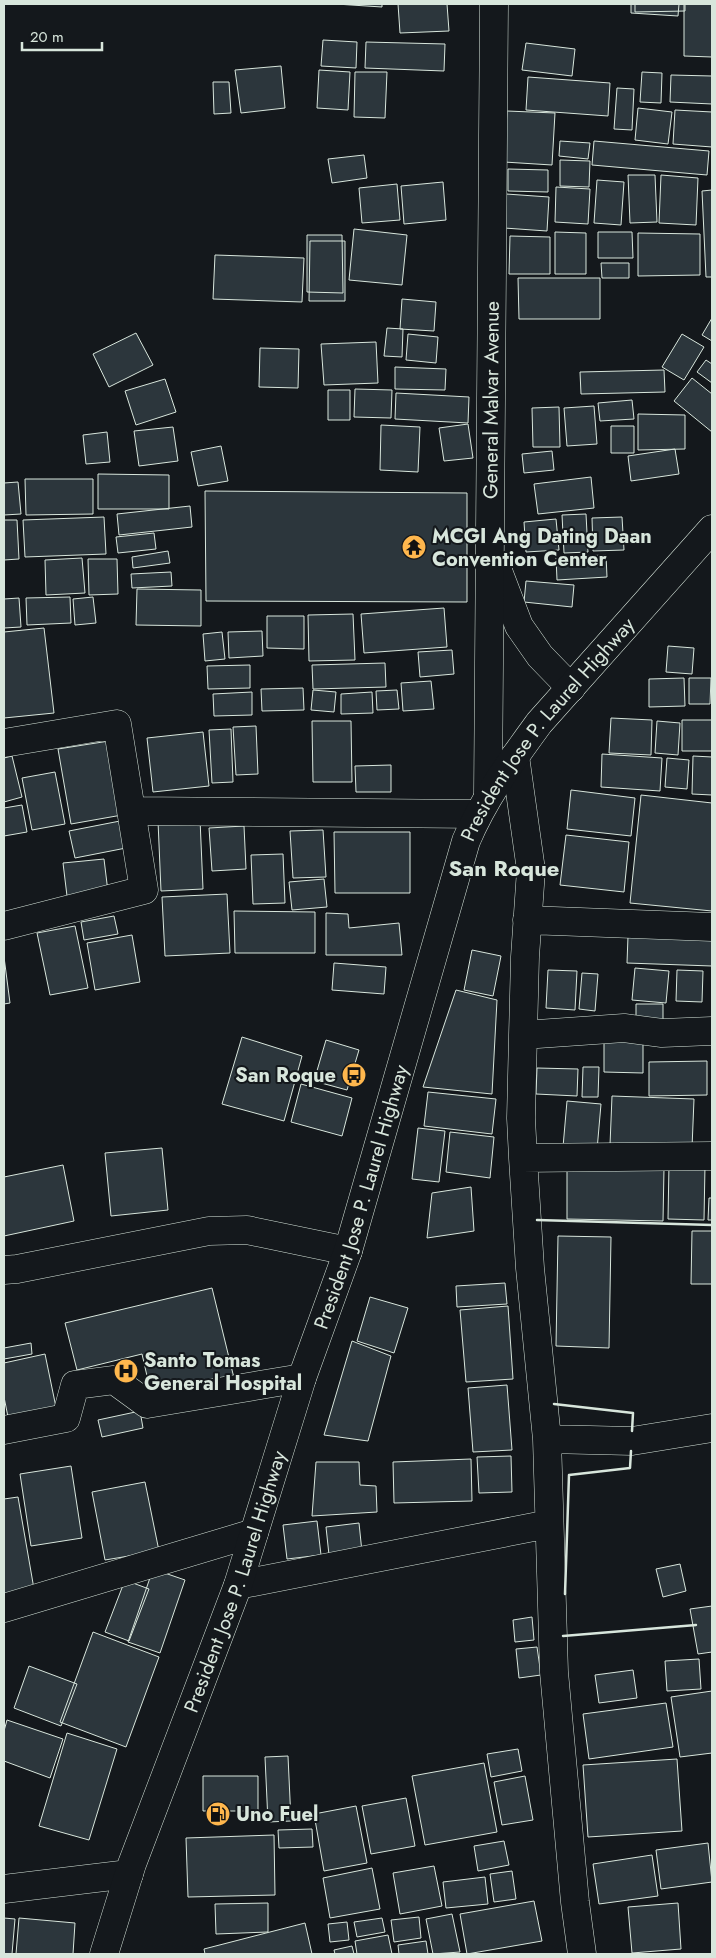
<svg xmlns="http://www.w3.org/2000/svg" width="716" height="1958" viewBox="0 0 716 1958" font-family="Jost,sans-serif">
<rect width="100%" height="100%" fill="#14181c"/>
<path fill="#2c363c" stroke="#d8e6dc" d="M 336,4 L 382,4 L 382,7 Z
M 398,4 L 447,4 L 449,31 L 400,33 Z
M 631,4 L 679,4 L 678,16 L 631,13 Z
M 635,4 L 685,4 L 685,11 L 635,12 Z
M 684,4 L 712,4 L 712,57 L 684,56 Z
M 323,40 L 357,42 L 356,68 L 321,66 Z
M 366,42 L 445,44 L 444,71 L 365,68 Z
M 526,43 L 575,49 L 572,76 L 522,70 Z
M 281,66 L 285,108 L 241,113 L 235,70 Z
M 319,70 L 350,72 L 348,110 L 317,108 Z
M 355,72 L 387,72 L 385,118 L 354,117 Z
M 642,72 L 662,73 L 661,103 L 640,102 Z
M 671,75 L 712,76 L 712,104 L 670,102 Z
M 528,77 L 610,83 L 608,116 L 526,110 Z
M 213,82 L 229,82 L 231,113 L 214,114 Z
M 617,88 L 634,89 L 632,130 L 614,129 Z
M 638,108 L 672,112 L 668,144 L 635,140 Z
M 675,110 L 712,112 L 712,147 L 673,144 Z
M 507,111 L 555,113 L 552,165 L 504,162 Z
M 560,141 L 590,143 L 588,159 L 559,156 Z
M 594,141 L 709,151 L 707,175 L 592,165 Z
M 364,155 L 367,178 L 332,183 L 328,159 Z
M 560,160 L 590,161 L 589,187 L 560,186 Z
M 508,169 L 548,170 L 548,192 L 508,191 Z
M 628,175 L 655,175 L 657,222 L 630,223 Z
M 661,175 L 698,178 L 696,225 L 659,223 Z
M 597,180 L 624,182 L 621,225 L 594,223 Z
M 443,182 L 446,220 L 404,224 L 401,186 Z
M 397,184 L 400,220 L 362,223 L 359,188 Z
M 556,187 L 590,189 L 588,224 L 555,222 Z
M 712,190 L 712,277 L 706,277 L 702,191 Z
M 506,194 L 549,197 L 547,231 L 504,228 Z
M 354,229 L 407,235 L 402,285 L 349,280 Z
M 555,232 L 586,233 L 586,274 L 555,274 Z
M 598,232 L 632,232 L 633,258 L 598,258 Z
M 638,233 L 700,234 L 700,275 L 638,276 Z
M 307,235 L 342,235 L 343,293 L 307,292 Z
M 510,236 L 550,237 L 550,274 L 509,274 Z
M 310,241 L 345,241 L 345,301 L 309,301 Z
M 215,255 L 304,258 L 302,302 L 213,299 Z
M 601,263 L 629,263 L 629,278 L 602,278 Z
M 518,278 L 600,278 L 600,319 L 519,319 Z
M 402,299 L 436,302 L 434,331 L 400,329 Z
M 712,318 L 712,341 L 702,335 Z
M 387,328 L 403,329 L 402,357 L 384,356 Z
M 136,333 L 153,365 L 109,387 L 93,354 Z
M 408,334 L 438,337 L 436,363 L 406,360 Z
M 682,334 L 704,347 L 684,380 L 662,367 Z
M 376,342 L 378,383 L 324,385 L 321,344 Z
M 260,348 L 299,349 L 298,388 L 259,387 Z
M 706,360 L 712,364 L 712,383 L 697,372 Z
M 395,367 L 446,369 L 445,390 L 395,389 Z
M 664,370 L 665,392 L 581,394 L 580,372 Z
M 692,378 L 712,394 L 712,432 L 674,401 Z
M 165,379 L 176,412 L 136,425 L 125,391 Z
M 355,389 L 392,390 L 391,418 L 354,417 Z
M 328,390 L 350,390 L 350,420 L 328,420 Z
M 396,393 L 469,397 L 468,423 L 395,419 Z
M 632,400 L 634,419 L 600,421 L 598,403 Z
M 594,406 L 597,444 L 567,446 L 564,408 Z
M 559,407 L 560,447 L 533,447 L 532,408 Z
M 638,414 L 685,415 L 685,449 L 638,450 Z
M 468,424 L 473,458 L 444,461 L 439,428 Z
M 381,425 L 420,427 L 418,472 L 380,470 Z
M 611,426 L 634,426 L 634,453 L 611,453 Z
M 173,427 L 178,461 L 139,466 L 134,431 Z
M 107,432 L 110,462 L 86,464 L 83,435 Z
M 221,446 L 228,481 L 198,486 L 191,452 Z
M 675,449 L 679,474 L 631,481 L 628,456 Z
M 552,451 L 554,470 L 524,473 L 522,454 Z
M 98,474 L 169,475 L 169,509 L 98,509 Z
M 591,477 L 594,508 L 538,514 L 534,484 Z
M 25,479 L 93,479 L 93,514 L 26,515 Z
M 18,482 L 21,514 L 4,515 L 4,483 Z
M 205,491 L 467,493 L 467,602 L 206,601 Z
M 190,506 L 192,527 L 119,535 L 117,514 Z
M 586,514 L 588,552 L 564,553 L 562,515 Z
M 104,517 L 106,554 L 25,557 L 23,520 Z
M 622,517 L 624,550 L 593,551 L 592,518 Z
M 556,519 L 559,550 L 526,552 L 524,522 Z
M 4,520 L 17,520 L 19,559 L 4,560 Z
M 154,533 L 156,549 L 118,553 L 116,537 Z
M 168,551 L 170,563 L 133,568 L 132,557 Z
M 606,555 L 607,577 L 557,580 L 556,557 Z
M 82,558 L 85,593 L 46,595 L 45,560 Z
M 88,559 L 117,559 L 118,594 L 89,595 Z
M 171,572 L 172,586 L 132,588 L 131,574 Z
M 526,581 L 574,585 L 572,607 L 524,602 Z
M 137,589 L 201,590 L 201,626 L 136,625 Z
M 70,597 L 71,623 L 27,625 L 26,598 Z
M 93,597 L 96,623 L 75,625 L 73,599 Z
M 19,598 L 21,627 L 4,628 L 4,599 Z
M 444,608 L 447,647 L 364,653 L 361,614 Z
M 353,614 L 355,660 L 309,661 L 308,615 Z
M 267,616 L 304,616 L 304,649 L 267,648 Z
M 44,628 L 54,713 L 4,718 L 4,632 Z
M 262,631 L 263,656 L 229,658 L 228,632 Z
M 222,632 L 225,659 L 205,661 L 203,634 Z
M 668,646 L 694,648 L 692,674 L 666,672 Z
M 452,650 L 454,674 L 420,677 L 418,652 Z
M 385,663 L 386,687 L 313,689 L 312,665 Z
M 250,665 L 250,688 L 208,689 L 207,666 Z
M 684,678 L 685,706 L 649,707 L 649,679 Z
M 689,678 L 711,678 L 710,704 L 689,704 Z
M 431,681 L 434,709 L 403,711 L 401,683 Z
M 303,688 L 304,710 L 262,711 L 261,689 Z
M 313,690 L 336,692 L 334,712 L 311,710 Z
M 397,690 L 399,709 L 377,710 L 376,691 Z
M 252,692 L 252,715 L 214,716 L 213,694 Z
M 372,692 L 373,713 L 341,714 L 341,694 Z
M 611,718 L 652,720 L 651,755 L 609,753 Z
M 682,720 L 712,720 L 712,751 L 682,751 Z
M 312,721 L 351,721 L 352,782 L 313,782 Z
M 657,721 L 680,723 L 678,755 L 655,753 Z
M 256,726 L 258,774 L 236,775 L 233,727 Z
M 231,729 L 233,782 L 212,783 L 209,730 Z
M 203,732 L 209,786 L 153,792 L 147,738 Z
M 109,741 L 122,815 L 71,824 L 58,749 Z
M 602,754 L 662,758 L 660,791 L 601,787 Z
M 12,756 L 22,797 L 4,802 L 4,758 Z
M 693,756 L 712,757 L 712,795 L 692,794 Z
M 667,758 L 689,760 L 687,789 L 665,787 Z
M 391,765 L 391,792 L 356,792 L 355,766 Z
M 55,772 L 65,824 L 32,830 L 22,778 Z
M 571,790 L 635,798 L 631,836 L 567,829 Z
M 641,795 L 712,803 L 712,911 L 630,903 Z
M 22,805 L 27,832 L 4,836 L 4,808 Z
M 200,819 L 203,889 L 161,891 L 158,821 Z
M 120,821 L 126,848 L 75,858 L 69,831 Z
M 244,826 L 246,869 L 212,871 L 209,828 Z
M 323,830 L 326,877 L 293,878 L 290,831 Z
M 334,832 L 410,832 L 410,893 L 335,893 Z
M 566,835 L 629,842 L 624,892 L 560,885 Z
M 283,854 L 285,903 L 253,904 L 251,855 Z
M 104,859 L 108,892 L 67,896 L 63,863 Z
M 324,879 L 327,907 L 292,910 L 289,882 Z
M 227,894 L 230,953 L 165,956 L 162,897 Z
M 234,911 L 315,912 L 315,953 L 235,953 Z
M 326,913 L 348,914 L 349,928 L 399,923 L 402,955 L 326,955 Z
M 114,916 L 118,934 L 84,940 L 81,922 Z
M 75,926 L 88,988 L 50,995 L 37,933 Z
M 132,935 L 140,982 L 95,990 L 87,943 Z
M 628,936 L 712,938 L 712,966 L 627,963 Z
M 472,950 L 501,956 L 493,996 L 464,990 Z
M 4,957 L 10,1003 L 4,1004 Z
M 334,963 L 386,967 L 384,994 L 332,990 Z
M 635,968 L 669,971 L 666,1003 L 632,1000 Z
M 548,970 L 577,971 L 575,1010 L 546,1008 Z
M 677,970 L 703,971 L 702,1002 L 676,1001 Z
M 582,973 L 598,974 L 595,1011 L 579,1009 Z
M 456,990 L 497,1000 L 492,1094 L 423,1087 Z
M 636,1004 L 663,1004 L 663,1028 L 636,1028 Z
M 604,1032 L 643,1032 L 643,1073 L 604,1072 Z
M 242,1037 L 302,1056 L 284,1121 L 222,1104 Z
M 326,1040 L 359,1050 L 347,1090 L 314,1081 Z
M 707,1061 L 707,1095 L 649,1096 L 649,1062 Z
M 583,1067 L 599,1067 L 598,1097 L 582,1097 Z
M 537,1068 L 578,1069 L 577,1096 L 536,1094 Z
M 301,1084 L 352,1098 L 342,1136 L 291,1122 Z
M 428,1092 L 496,1099 L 492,1134 L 424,1126 Z
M 612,1096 L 694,1099 L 692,1148 L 610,1145 Z
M 567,1101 L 601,1104 L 597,1150 L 563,1147 Z
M 418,1128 L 445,1131 L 439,1182 L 412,1179 Z
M 450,1132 L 494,1137 L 490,1178 L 446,1172 Z
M 162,1148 L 168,1210 L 111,1216 L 105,1153 Z
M 669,1164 L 705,1165 L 704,1220 L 668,1219 Z
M 63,1165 L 74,1221 L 4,1236 L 4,1177 Z
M 567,1167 L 664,1168 L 663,1221 L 567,1219 Z
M 471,1187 L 474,1231 L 427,1238 L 432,1193 Z
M 709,1198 L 712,1198 L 712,1220 L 708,1220 Z
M 692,1231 L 712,1231 L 712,1284 L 691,1284 Z
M 558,1236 L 611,1237 L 609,1348 L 556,1346 Z
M 505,1283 L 507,1304 L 457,1307 L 456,1286 Z
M 212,1288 L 234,1378 L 152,1398 L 142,1354 L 77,1370 L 65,1323 Z
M 370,1297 L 408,1308 L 394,1353 L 357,1341 Z
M 508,1306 L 513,1379 L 466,1382 L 460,1310 Z
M 352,1341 L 391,1356 L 368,1441 L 324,1435 Z
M 31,1343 L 32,1354 L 4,1359 L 4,1348 Z
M 45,1354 L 58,1417 L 10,1427 L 4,1397 L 4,1363 Z
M 507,1385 L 512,1450 L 473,1452 L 468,1388 Z
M 140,1411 L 143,1428 L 102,1437 L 98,1420 Z
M 511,1456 L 512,1492 L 479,1493 L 477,1457 Z
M 471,1459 L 472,1501 L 394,1503 L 393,1462 Z
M 316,1462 L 359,1462 L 360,1485 L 376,1486 L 377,1512 L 312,1516 Z
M 71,1466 L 82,1538 L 31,1546 L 20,1474 Z
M 145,1482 L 159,1551 L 105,1560 L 92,1492 Z
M 18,1497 L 34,1589 L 4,1594 L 4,1499 Z
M 317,1521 L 321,1555 L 287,1559 L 283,1525 Z
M 359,1523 L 362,1552 L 329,1555 L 326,1527 Z
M 680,1564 L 686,1591 L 663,1597 L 656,1569 Z
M 153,1569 L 185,1580 L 160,1653 L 128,1642 Z
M 125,1580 L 149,1589 L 129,1641 L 105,1632 Z
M 712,1606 L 712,1652 L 698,1654 L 690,1609 Z
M 532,1617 L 534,1640 L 515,1642 L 513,1620 Z
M 93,1632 L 159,1657 L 126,1747 L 60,1722 Z
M 537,1647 L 541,1675 L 519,1678 L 516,1649 Z
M 699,1659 L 701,1689 L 667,1691 L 665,1661 Z
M 29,1666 L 77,1684 L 61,1726 L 14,1708 Z
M 633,1670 L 637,1698 L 599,1703 L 595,1675 Z
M 712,1691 L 712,1753 L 680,1757 L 671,1697 Z
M 666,1703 L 673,1747 L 589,1759 L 583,1714 Z
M 7,1720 L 63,1739 L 50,1778 L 4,1761 L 4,1731 Z
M 67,1733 L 117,1749 L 89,1840 L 39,1826 Z
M 518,1749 L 522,1771 L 491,1777 L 487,1754 Z
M 288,1756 L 291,1821 L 268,1822 L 265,1757 Z
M 677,1759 L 682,1831 L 588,1837 L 583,1765 Z
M 484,1763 L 497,1832 L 425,1845 L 412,1776 Z
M 203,1776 L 258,1776 L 258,1811 L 203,1811 Z
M 525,1776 L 533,1820 L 502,1825 L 494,1782 Z
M 406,1798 L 415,1846 L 371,1854 L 362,1806 Z
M 356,1806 L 367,1863 L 324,1871 L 314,1814 Z
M 312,1829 L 313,1847 L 279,1848 L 278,1830 Z
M 274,1835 L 275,1895 L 188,1897 L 186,1838 Z
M 504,1841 L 509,1865 L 478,1871 L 474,1846 Z
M 708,1843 L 712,1882 L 661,1889 L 656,1850 Z
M 652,1855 L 658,1896 L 599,1904 L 593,1864 Z
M 434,1866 L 442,1906 L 400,1914 L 393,1873 Z
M 372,1868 L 380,1909 L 330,1918 L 323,1878 Z
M 512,1871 L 516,1899 L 494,1902 L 490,1874 Z
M 485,1877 L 488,1904 L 446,1908 L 443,1882 Z
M 534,1901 L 542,1941 L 467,1954 L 460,1914 Z
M 268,1903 L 268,1932 L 216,1934 L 215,1904 Z
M 678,1903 L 681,1949 L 632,1953 L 628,1907 Z
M 452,1914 L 460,1952 L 433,1954 L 426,1919 Z
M 419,1917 L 421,1938 L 394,1942 L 391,1920 Z
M 4,1918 L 15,1919 L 12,1954 L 4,1954 Z
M 19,1918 L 75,1923 L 73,1954 L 16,1954 Z
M 382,1918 L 385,1932 L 357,1937 L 354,1922 Z
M 347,1922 L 349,1940 L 330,1942 L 328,1924 Z
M 305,1923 L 312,1954 L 205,1954 L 204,1949 Z
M 388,1935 L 392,1954 L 357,1954 L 355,1941 Z
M 426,1941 L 428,1954 L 399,1954 L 398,1945 Z
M 352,1946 L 354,1954 L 335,1954 L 334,1950 Z"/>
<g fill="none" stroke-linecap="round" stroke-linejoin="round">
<defs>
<path id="minor" d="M 4,743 L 117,724 L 144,890 L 4,926
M 515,756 L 531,870 L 525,957 L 523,1035 L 521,1118 L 523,1158 L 530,1268 L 547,1439 L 554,1672 L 575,1902 L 582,1954
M 131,811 L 477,814
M 527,920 L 712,927
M 523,1035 L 624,1028 L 662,1033 L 712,1031
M 523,1158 L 712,1156
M 4,1270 L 17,1269 L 209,1231 L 247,1230 L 348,1251
M 4,1430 L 66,1418 L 75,1385 L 114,1380 L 147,1404 L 302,1378
M 547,1439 L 632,1441 L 712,1428
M 238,1585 L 549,1524
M 4,1608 L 254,1533
M 4,1889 L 129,1874"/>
<g id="major">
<path d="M 495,563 L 519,626 L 540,656 L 571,688"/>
<path id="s1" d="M 488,796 L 494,4"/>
</g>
<g id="highway">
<path id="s2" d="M 104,1954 L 132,1864 L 238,1585 L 302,1378 L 348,1251 L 466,841 C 484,798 512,760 539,723 L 712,529"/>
</g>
</defs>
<use href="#minor" stroke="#d8e6dc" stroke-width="29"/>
<use href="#major" stroke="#d8e6dc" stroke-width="29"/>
<use href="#highway" stroke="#d8e6dc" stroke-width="29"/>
<use href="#minor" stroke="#14181c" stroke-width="28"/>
<use href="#major" stroke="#14181c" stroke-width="28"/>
<use href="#highway" stroke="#14181c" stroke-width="28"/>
<path stroke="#d8e6dc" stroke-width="2.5" d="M 537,1220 L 712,1225
M 554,1404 L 633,1413 L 632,1431
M 565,1594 L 569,1475 L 630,1468 L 631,1451
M 563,1636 L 696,1625"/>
</g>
<defs>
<symbol id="temple-disc" viewBox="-11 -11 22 22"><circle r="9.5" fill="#ffb74d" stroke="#14181c"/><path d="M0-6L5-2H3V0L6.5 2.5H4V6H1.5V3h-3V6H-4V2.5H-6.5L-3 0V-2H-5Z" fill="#111"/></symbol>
<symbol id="bus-disc" viewBox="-11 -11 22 22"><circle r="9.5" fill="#ffb74d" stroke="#14181c"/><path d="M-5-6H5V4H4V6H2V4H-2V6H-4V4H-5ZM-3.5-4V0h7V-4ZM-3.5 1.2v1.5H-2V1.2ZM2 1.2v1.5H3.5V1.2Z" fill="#111"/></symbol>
<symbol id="hospital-disc" viewBox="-11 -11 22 22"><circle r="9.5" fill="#ffb74d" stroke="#14181c"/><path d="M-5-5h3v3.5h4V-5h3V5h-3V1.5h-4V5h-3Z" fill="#111"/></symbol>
<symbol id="fuel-disc" viewBox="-11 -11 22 22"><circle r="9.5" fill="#ffb74d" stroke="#14181c"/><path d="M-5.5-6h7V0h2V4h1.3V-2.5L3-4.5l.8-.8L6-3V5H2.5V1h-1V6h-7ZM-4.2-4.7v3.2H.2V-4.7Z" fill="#111"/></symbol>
</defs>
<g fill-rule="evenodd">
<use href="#temple-disc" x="400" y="533" width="28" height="28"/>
<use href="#bus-disc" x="340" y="1061" width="28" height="28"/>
<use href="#hospital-disc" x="112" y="1357" width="28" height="28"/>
<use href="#fuel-disc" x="204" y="1800" width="28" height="28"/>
</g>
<g text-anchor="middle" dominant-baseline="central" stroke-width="4" stroke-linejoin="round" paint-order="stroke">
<g font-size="20" fill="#d8e6dc" stroke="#14181c">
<text stroke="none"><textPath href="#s1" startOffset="396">General Malvar Avenue</textPath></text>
<text stroke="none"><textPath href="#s2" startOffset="1310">President Jose P. Laurel Highway</textPath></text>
<text stroke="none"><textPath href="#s2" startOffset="800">President Jose P. Laurel Highway</textPath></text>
<text stroke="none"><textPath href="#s2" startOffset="395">President Jose P. Laurel Highway</textPath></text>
</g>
<g font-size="20" font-weight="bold" fill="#d8e6dc" stroke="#14181c" text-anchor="start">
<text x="432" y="536">MCGI Ang Dating Daan<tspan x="432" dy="23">Convention Center</tspan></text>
<text x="336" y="1075" text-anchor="end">San Roque</text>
<text x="144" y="1360">Santo Tomas<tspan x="144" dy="23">General Hospital</tspan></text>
<text x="236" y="1814">Uno Fuel</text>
</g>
<g font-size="22" font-weight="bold" fill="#d8e6dc" stroke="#14181c">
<text x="504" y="868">San Roque</text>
</g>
</g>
<rect width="716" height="1958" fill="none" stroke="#d8e6dc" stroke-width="10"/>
<path d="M22 42v8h80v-8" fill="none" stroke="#d8e6dc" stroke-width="2.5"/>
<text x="30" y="42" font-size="15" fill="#d8e6dc" stroke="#14181c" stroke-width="4" paint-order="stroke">20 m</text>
</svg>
